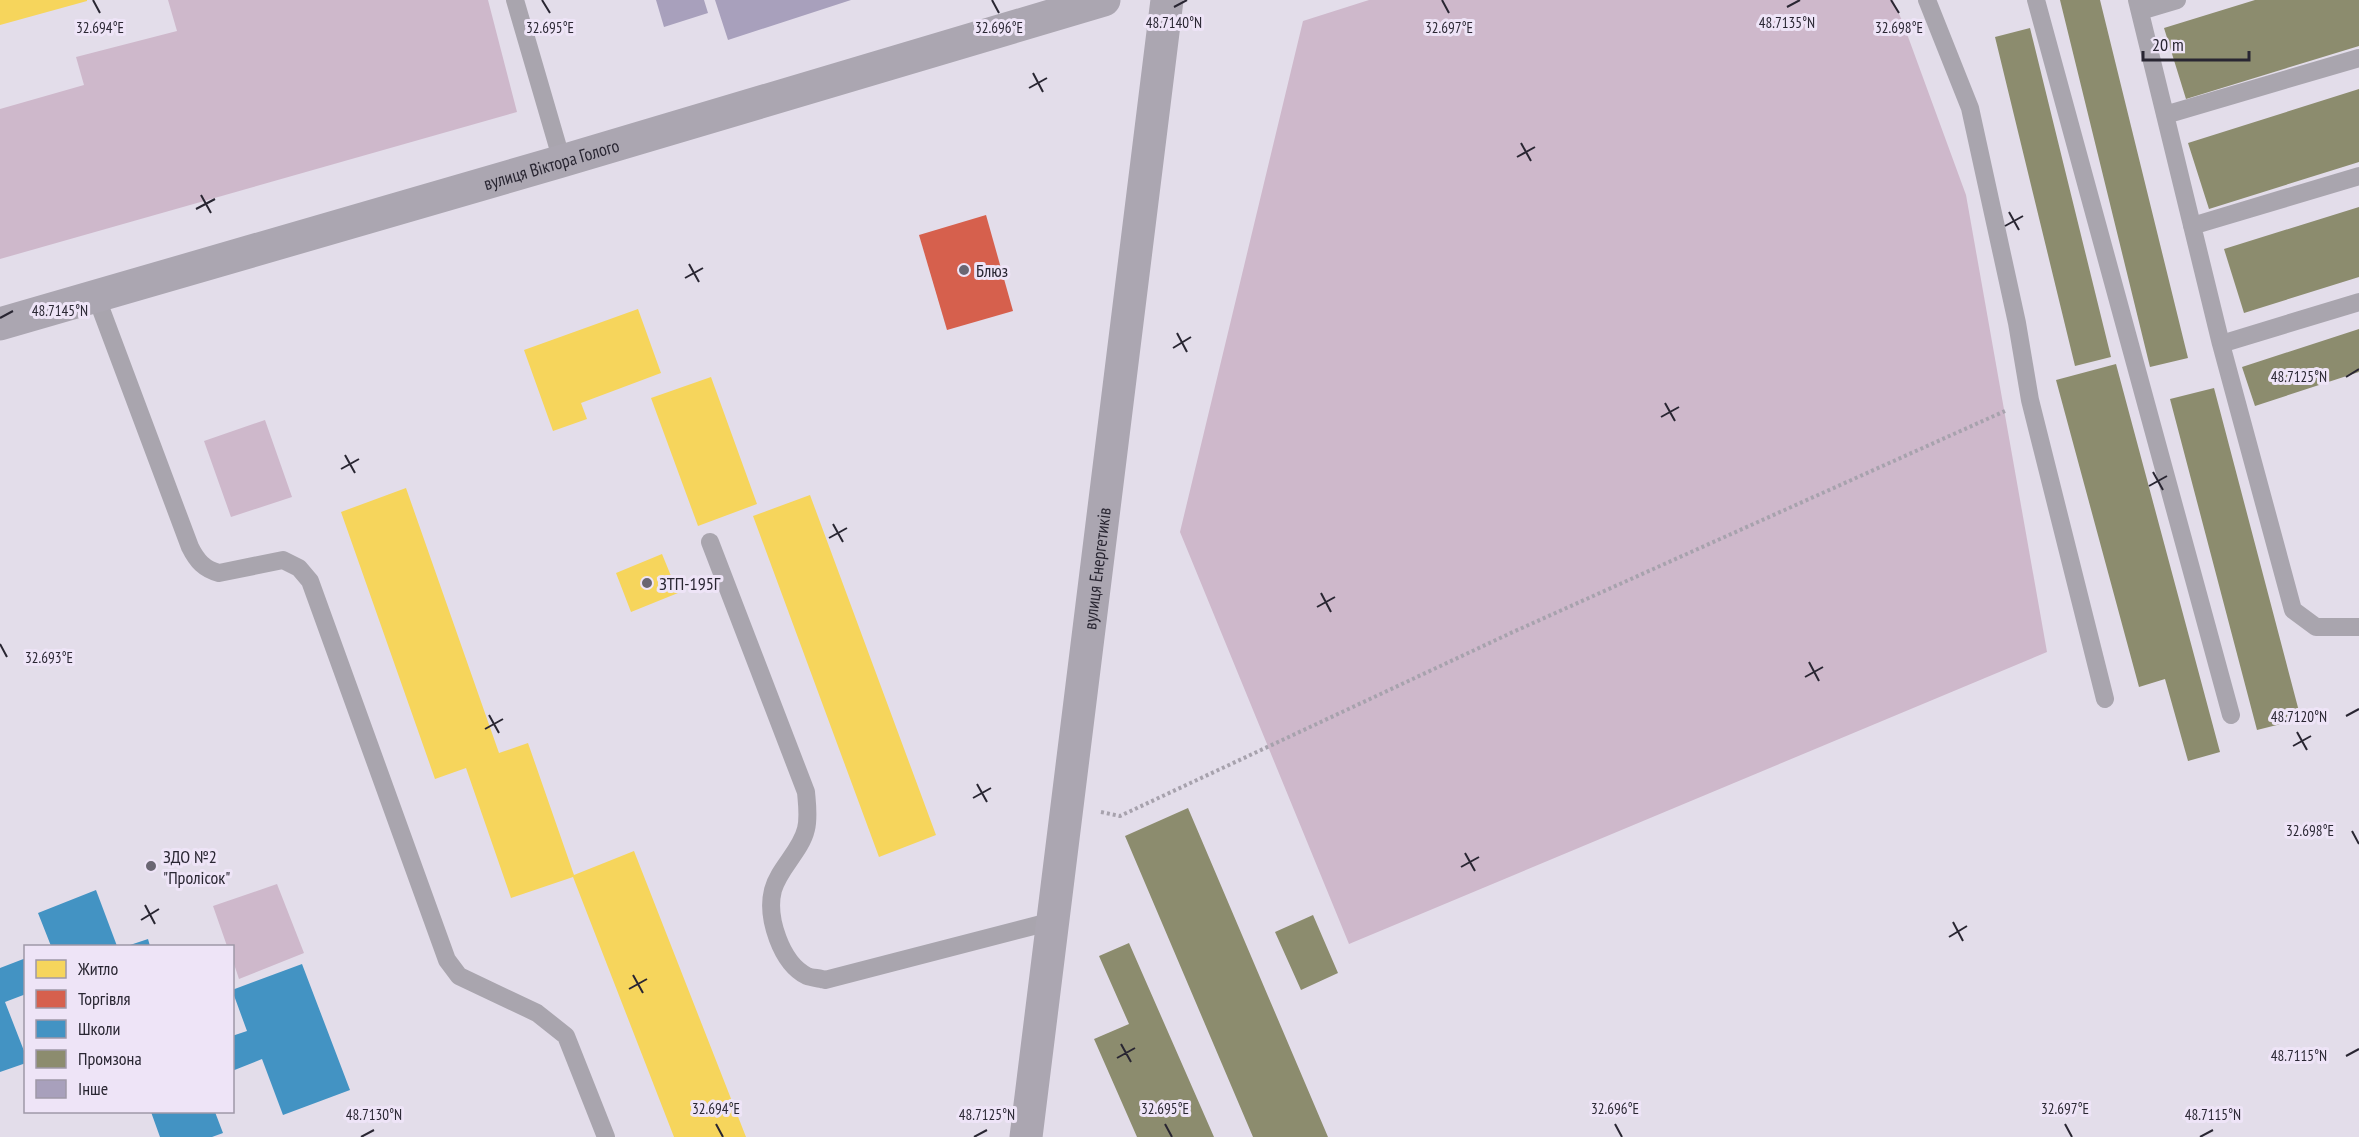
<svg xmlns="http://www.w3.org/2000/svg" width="2359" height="1137" viewBox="0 0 2359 1137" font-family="'PT Sans Narrow',sans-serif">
<rect width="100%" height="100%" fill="#e3ddea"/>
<path fill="#ceb8cb" d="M 168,0 L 488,0 L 517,112 L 0,259 L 0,109 L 84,85 L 76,57 L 177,31 Z
M 1369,0 L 1893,0 L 1903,23 L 1966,195 L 2047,652 L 1349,944 L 1180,532 L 1303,21 Z
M 265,420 L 292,497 L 231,517 L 204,441 Z
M 277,884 L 304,953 L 239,979 L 233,961 L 232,946 L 227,946 L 213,906 Z"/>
<path fill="#f6d55c" d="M 0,0 L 87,0 L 87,1 L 0,25 Z
M 638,309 L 661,373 L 581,403 L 587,419 L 553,431 L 524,350 Z
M 711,377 L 757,504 L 698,526 L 651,398 Z
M 406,488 L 499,753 L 528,743 L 574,875 L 634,851 L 746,1137 L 674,1137 L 573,877 L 511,898 L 466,768 L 435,779 L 341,512 Z
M 810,495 L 936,835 L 879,857 L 753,516 Z
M 662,554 L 678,593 L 631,612 L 616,573 Z"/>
<path fill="#d6604d" d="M 986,215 L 1013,311 L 947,330 L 919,235 Z"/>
<path fill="#4393c3" d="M 96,890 L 117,946 L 51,946 L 38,913 Z
M 148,939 L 150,946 L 127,946 Z
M 26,958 L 26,994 L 5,1002 L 26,1056 L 26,1063 L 0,1072 L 0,968 Z
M 302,964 L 350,1090 L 283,1115 L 262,1059 L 232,1071 L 232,1036 L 247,1031 L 232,990 Z
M 151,1112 L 215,1112 L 223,1133 L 212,1137 L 160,1137 Z"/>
<path fill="#8c8c6e" d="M 2060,0 L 2100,0 L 2188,358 L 2150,367 Z
M 2255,0 L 2359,0 L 2359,46 L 2186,99 L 2164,28 Z
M 2030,28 L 2111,357 L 2075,366 L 1995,37 Z
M 2359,89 L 2359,162 L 2209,209 L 2188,143 Z
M 2359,207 L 2359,277 L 2244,313 L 2224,249 Z
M 2359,329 L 2359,372 L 2255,406 L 2242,367 Z
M 2116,364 L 2220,752 L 2188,761 L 2165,679 L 2139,687 L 2056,380 Z
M 2214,388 L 2301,719 L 2257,730 L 2170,399 Z
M 1188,808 L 1328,1137 L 1253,1137 L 1125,836 Z
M 1313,915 L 1338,973 L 1301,990 L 1275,932 Z
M 1129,943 L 1214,1137 L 1137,1137 L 1094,1039 L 1129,1024 L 1099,956 Z"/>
<path fill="#a8a0bc" d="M 656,0 L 704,0 L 708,13 L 664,27 Z
M 715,0 L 851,0 L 728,40 Z"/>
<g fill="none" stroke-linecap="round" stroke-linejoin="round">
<path stroke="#a7a2ad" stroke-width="4" stroke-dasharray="3 3" stroke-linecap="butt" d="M 1101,812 L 1120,816 L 1513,632 L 2005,411"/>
<path stroke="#a9a5ae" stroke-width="18" d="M 515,0 L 562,161
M 1927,0 L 1970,108 L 2017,323 L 2030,400 L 2105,699
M 2036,0 L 2231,715
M 2137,0 L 2221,344 L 2293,610 L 2316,627 L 2359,627
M 2140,11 L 2177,0
M 2165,115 L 2359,58
M 2192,226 L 2359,176
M 96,296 L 190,547 C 197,561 204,569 219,573 L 283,560 L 299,568 L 310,581 L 447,960 L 459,976 L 537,1013 L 566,1036 L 606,1137
M 2221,344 L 2359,302
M 710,542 L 806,792 C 807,804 809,817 806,829 C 801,851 779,868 773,890 C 766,917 781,963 807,976 C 812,978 820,978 825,980 L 1053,921"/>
<path stroke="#aba6b1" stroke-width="33" id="s1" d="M 1026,1137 L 1167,0"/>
<path stroke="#aba6b1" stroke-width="33" id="s2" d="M 0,324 L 562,161 L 1104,0"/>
</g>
<path fill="none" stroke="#292632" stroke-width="2" d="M 93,0 L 100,13M 542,0 L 550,13M 992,0 L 999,13M 1442,0 L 1449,13M 1891,0 L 1899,13M 1174,7 L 1187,0M 1787,7 L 1800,0M 1033,73 L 1043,92M 1029,88 L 1047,78M 1521,143 L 1531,161M 1517,157 L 1535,147M 201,195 L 211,213M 196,209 L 215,199M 2009,212 L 2019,230M 2005,226 L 2023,216M 689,264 L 699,282M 685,278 L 703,268M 0,318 L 13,311M 1177,333 L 1187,352M 1173,348 L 1191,337M 2346,377 L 2359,369M 1665,403 L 1675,421M 1661,417 L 1679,407M 345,455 L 355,473M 341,469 L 359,459M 2153,472 L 2163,490M 2149,486 L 2167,476M 833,524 L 843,542M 829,538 L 847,528M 1321,593 L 1331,612M 1317,607 L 1335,597M 0,644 L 7,657M 1809,662 L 1819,681M 1805,677 L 1823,667M 489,715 L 499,733M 2346,716 L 2359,709M 485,729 L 503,719M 2297,732 L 2307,750M 2293,746 L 2311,736M 977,784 L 987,802M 973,798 L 991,788M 2352,831 L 2359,844M 1465,853 L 1475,871M 1461,867 L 1479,857M 145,905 L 155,924M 141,920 L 159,909M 1953,922 L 1963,941M 1949,937 L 1967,926M 633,975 L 643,993M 629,989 L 647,979M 1121,1044 L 1131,1062M 2346,1056 L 2359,1049M 1117,1058 L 1135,1048M 716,1124 L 723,1137M 1165,1124 L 1172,1137M 1615,1124 L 1622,1137M 2065,1124 L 2072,1137M 361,1137 L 374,1130M 974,1137 L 987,1130M 2200,1137 L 2213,1130"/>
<g fill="#6a6672" stroke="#eee4f7" stroke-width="2">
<circle cx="964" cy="270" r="6"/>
<circle cx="647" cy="583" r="6"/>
<circle cx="151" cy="866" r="6"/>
</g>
<g text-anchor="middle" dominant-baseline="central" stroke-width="6" stroke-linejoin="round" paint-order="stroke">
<g font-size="18" fill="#292632" stroke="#eee4f7">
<text stroke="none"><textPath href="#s2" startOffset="574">вулиця Віктора Голого</textPath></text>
<text stroke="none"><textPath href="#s1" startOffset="573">вулиця Енергетиків</textPath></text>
</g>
<g font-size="18" fill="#292632" stroke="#eee4f7" text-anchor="start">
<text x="976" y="270">Блюз</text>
<text x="659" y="583">ЗТП-195Г</text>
<text x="163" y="856">ЗДО №2<tspan x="163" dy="21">"Пролісок"</tspan></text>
</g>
</g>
<g font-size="15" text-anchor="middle" fill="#292632" stroke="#eee4f7" stroke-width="6" stroke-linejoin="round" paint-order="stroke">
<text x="1787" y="28">48.7135°N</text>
<text x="1174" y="28">48.7140°N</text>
<text x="100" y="33">32.694°E</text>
<text x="550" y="33">32.695°E</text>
<text x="999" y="33">32.696°E</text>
<text x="1449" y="33">32.697°E</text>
<text x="1899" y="33">32.698°E</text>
<text x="60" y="316">48.7145°N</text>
<text x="2299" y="382">48.7125°N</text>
<text x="49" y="663">32.693°E</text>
<text x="2299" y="722">48.7120°N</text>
<text x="2310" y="836">32.698°E</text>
<text x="2299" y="1061">48.7115°N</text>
<text x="716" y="1114">32.694°E</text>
<text x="1165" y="1114">32.695°E</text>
<text x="1615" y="1114">32.696°E</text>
<text x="2065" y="1114">32.697°E</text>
<text x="374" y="1120">48.7130°N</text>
<text x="987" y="1120">48.7125°N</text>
<text x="2213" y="1120">48.7115°N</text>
</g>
<rect x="24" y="945" width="210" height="168" fill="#eee4f7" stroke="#9f98a8" stroke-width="1.5"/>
<rect x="36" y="960" width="30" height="18" fill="#f6d55c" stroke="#9f98a8" stroke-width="1.5"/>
<text x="78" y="975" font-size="18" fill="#292632">Житло</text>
<rect x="36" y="990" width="30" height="18" fill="#d6604d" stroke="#9f98a8" stroke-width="1.5"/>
<text x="78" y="1005" font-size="18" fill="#292632">Торгівля</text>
<rect x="36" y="1020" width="30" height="18" fill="#4393c3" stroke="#9f98a8" stroke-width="1.5"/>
<text x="78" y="1035" font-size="18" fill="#292632">Школи</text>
<rect x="36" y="1050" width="30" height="18" fill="#8c8c6e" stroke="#9f98a8" stroke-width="1.5"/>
<text x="78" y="1065" font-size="18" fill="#292632">Промзона</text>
<rect x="36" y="1080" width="30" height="18" fill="#a8a0bc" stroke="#9f98a8" stroke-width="1.5"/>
<text x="78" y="1095" font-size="18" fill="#292632">Інше</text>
<path d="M2143 51v9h106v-9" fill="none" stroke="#292632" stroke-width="3"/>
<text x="2152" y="51" font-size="18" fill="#292632" stroke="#eee4f7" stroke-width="4.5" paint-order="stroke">20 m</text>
</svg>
